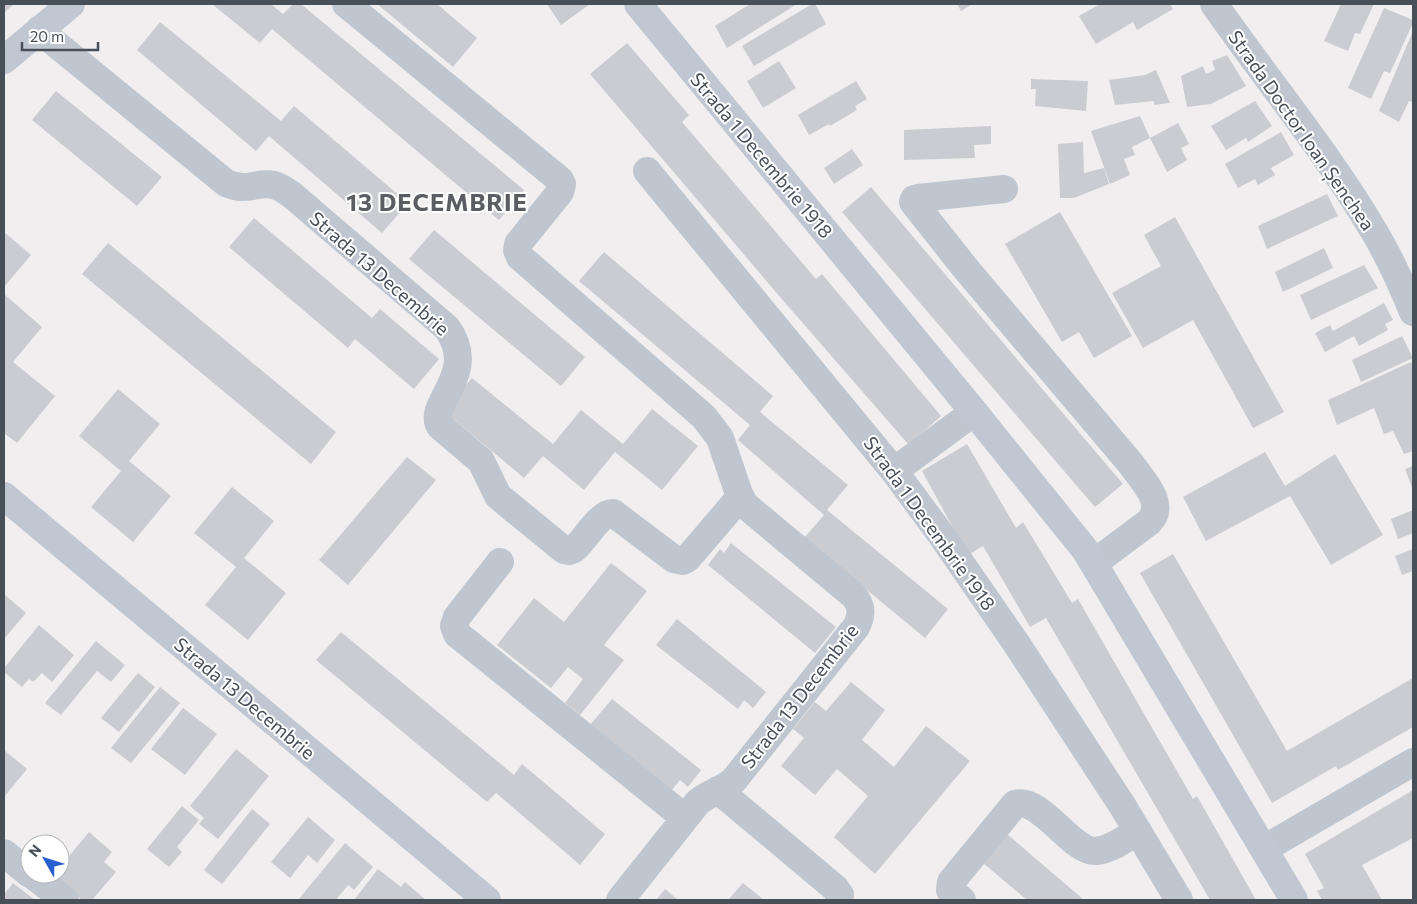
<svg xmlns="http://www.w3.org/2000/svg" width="1417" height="904" viewBox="0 0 1417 904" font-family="Commissioner,sans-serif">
<rect width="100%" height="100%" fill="#f0eeee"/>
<path fill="#cbccd2" d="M 4,4 L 14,4 L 4,13 Z
M 212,4 L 271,4 L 283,14 L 293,4 L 301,4 L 524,190 L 499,220 L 272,29 L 260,43 Z
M 377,4 L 437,4 L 477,38 L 453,67 Z
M 547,4 L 590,4 L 561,25 Z
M 750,4 L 797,4 L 727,48 L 715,26 Z
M 812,4 L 815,4 L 826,24 L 754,66 L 742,46 Z
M 957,4 L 973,4 L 961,11 Z
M 1100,4 L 1170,4 L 1173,9 L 1137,30 L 1133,22 L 1096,44 L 1079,16 Z
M 1341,4 L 1374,4 L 1360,34 L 1355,33 L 1348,51 L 1324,41 Z
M 1384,8 L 1413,20 L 1413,23 L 1390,73 L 1384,71 L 1371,99 L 1348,88 Z
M 160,22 L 281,121 L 294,106 L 408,203 L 382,233 L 269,136 L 256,151 L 137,50 Z
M 1413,31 L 1413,102 L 1409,101 L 1399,122 L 1379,111 Z
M 627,43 L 689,115 L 682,122 L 816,279 L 822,274 L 941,416 L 909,445 L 787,305 L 590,74 Z
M 1227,55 L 1246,86 L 1211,104 L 1187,107 L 1181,76 L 1203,66 L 1206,74 L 1215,70 L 1212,61 Z
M 779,61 L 796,88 L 763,108 L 747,81 Z
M 1156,70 L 1170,103 L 1154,105 L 1154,101 L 1115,105 L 1109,80 L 1145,75 Z
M 1031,79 L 1088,81 L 1086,111 L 1035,106 L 1036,89 L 1031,89 Z
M 856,81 L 867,99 L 855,106 L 857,110 L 830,126 L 829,124 L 809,135 L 798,115 Z
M 56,91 L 162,177 L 137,206 L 32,120 Z
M 1255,101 L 1272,126 L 1248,142 L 1246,138 L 1226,150 L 1211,126 Z
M 1140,116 L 1150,138 L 1132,147 L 1135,155 L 1124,159 L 1130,175 L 1110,184 L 1091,131 Z
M 1178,123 L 1189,144 L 1181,148 L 1187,160 L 1167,172 L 1150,138 Z
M 991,126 L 991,144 L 974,145 L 975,158 L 904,160 L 904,130 Z
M 1281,132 L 1294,155 L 1271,168 L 1275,175 L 1258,185 L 1255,179 L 1238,188 L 1225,164 Z
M 1083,142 L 1084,173 L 1104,168 L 1109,184 L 1074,198 L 1060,198 L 1058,144 Z
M 852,149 L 863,165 L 834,184 L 824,168 Z
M 871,187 L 1123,484 L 1095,507 L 842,212 Z
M 1327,194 L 1338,216 L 1267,249 L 1258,226 Z
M 1060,212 L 1132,336 L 1094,358 L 1079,332 L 1062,342 L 1005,244 Z
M 1175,217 L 1284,412 L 1253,428 L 1193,320 L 1143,348 L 1112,293 L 1161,266 L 1144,235 Z
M 254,218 L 372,318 L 380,309 L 439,359 L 414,389 L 355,339 L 348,348 L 229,247 Z
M 434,230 L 585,357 L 561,386 L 409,259 Z
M 4,232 L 31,255 L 4,287 Z
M 108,243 L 336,432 L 311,464 L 82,274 Z
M 1324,248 L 1333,268 L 1283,292 L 1275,272 Z
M 604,252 L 773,396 L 760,412 L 848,485 L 827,510 L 948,609 L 925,638 L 804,538 L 824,515 L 738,440 L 750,425 L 579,281 Z
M 1364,265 L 1378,288 L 1311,320 L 1300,295 Z
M 4,294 L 42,327 L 13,362 L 55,396 L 17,443 L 4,433 Z
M 1384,303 L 1393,320 L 1385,324 L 1388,330 L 1359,346 L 1354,336 L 1325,352 L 1315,333 L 1330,325 L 1333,331 Z
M 1402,336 L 1413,358 L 1361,382 L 1352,360 Z
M 1411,362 L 1413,368 L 1413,451 L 1404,454 L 1393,431 L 1384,434 L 1374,408 L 1337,425 L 1328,400 Z
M 472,378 L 553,444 L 581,410 L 623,444 L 652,409 L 698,446 L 662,490 L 615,452 L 584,490 L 543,456 L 524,478 L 444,411 Z
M 118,389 L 160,424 L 129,461 L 171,496 L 133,542 L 91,507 L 121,471 L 79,436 Z
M 967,444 L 1016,528 L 1023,522 L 1072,603 L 1078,599 L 1193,799 L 1197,796 L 1256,900 L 1210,900 L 1046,618 L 1030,627 L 983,546 L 968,555 L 922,471 Z
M 1265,452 L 1285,486 L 1335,454 L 1383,535 L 1331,565 L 1290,496 L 1206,541 L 1183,497 Z
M 407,457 L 436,480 L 348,585 L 319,560 Z
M 1413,466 L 1413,490 L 1405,469 Z
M 232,487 L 274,521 L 244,558 L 286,593 L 248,640 L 205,605 L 236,567 L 194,533 Z
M 1413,510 L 1413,533 L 1398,539 L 1391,519 Z
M 731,543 L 836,627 L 815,653 L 708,565 L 720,549 L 724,553 Z
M 1413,549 L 1413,571 L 1402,575 L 1395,556 Z
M 1173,554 L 1287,751 L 1413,678 L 1413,727 L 1338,770 L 1336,766 L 1272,803 L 1140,573 Z
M 611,563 L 647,591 L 604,645 L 624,660 L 580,715 L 565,703 L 583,679 L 568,667 L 551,688 L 497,645 L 534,598 L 564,622 Z
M 4,594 L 26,613 L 4,639 Z
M 677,619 L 766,692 L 753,708 L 744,700 L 738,709 L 656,645 Z
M 39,625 L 74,655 L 52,682 L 42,673 L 33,682 L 29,679 L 22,687 L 4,672 L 4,668 Z
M 341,632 L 514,775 L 522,764 L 605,834 L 580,865 L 496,793 L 487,802 L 316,660 Z
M 96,641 L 125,665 L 111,682 L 97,671 L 61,715 L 45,703 Z
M 138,673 L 155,687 L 119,732 L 101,718 Z
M 851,682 L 885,710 L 862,740 L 894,767 L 926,726 L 970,761 L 875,874 L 834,837 L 868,796 L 837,769 L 815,795 L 781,766 L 804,738 L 793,729 L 815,702 L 826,711 Z
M 160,687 L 180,703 L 131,763 L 111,748 Z
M 612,699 L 701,770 L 688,787 L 680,780 L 671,791 L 590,725 Z
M 183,708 L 217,734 L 185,775 L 151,749 Z
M 236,749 L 269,776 L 218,839 L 199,824 L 204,818 L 190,806 Z
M 4,750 L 27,769 L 4,797 Z
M 1413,790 L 1413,838 L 1362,865 L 1382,900 L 1322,900 L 1317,891 L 1324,888 L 1305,854 Z
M 182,806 L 199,820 L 177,847 L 182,852 L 169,867 L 147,849 Z
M 252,809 L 270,824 L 222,884 L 204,870 Z
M 308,817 L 335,840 L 317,863 L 308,855 L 290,878 L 271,862 Z
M 89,832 L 112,852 L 104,862 L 116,872 L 92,900 L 82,900 L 53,876 L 55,874 L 60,874 L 60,867 Z
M 1007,834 L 1084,900 L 1027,900 L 983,863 Z
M 345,843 L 373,867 L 354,890 L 348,885 L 336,900 L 298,900 Z
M 378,869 L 401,887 L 405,882 L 426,900 L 354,900 Z
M 13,883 L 35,900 L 4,900 L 4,892 L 5,893 Z
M 743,883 L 764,900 L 728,900 Z
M 665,889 L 678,900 L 656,900 Z"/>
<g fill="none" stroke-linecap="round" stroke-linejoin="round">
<path stroke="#bfc6cf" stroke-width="28" d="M 346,4 L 560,180 L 562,184 L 560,192 L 518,244 L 517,250 L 520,257 L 704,417 L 720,438 L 739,494 L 745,505 L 853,595 C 862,605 863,614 856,627 L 734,780 C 724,790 709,793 698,802 L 620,900
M 1214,4 C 1267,80 1328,153 1375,233 C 1390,258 1402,285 1413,312
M 39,30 L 226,183 C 248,193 256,181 274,185 C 281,187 286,191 292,195 L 447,328 C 480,374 426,404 440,426 L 481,461 L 498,496 L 564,550 L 569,551 L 574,549 C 585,540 599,513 613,513 L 674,559 L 683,561 L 688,558 L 740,497
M 647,171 L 894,471 L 942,536 L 1016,643 L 1122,805 L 1179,900
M 1004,189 L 918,198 L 914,199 L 913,202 L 966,269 L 1131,464 C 1142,480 1167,504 1149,522 L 1094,563
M 894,471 L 974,412
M 500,562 L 457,617 L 454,626 L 457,634 L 685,818
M 718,790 L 835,888 L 840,895 L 839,900
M 1264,849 L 1413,762
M 4,853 L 30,874
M 31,874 L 65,900
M 962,900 L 950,890 L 951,882 L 1015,804 C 1041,796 1072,853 1096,851 C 1111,850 1126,838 1138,831"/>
<path stroke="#c0c7d3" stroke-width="28" d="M 638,4 L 974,412 L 1086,551 L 1294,900
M 4,60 L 71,4
M 4,496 L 487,900"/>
</g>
<g text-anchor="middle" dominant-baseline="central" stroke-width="4" stroke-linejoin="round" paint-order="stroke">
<g font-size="19" fill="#474f59" stroke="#fff">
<text transform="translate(1302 130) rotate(55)">Strada Doctor Ioan Șenchea</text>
<text transform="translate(762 155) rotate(50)">Strada 1 Decembrie 1918</text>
<text transform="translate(380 273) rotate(41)">Strada 13 Decembrie</text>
<text transform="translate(930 523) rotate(54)">Strada 1 Decembrie 1918</text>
<text transform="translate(799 696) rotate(-52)">Strada 13 Decembrie</text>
<text transform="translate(245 698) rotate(40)">Strada 13 Decembrie</text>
</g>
<g font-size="24" font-weight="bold" letter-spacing="1" fill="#5b5d62" stroke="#fff">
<text x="437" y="201">13 DECEMBRIE</text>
</g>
</g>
<rect width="1417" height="904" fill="none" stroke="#474f59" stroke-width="10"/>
<g transform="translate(45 859) rotate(309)"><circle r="24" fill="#ffffff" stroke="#b5b9bd"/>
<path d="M0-4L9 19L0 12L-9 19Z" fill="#2860d0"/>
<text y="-8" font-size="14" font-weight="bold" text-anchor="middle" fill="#474f59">N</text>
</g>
<path d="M22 42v8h76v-8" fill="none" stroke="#474f59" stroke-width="2.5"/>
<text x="30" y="42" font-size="15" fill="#474f59" stroke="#ffffff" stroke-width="4" paint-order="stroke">20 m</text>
</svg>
